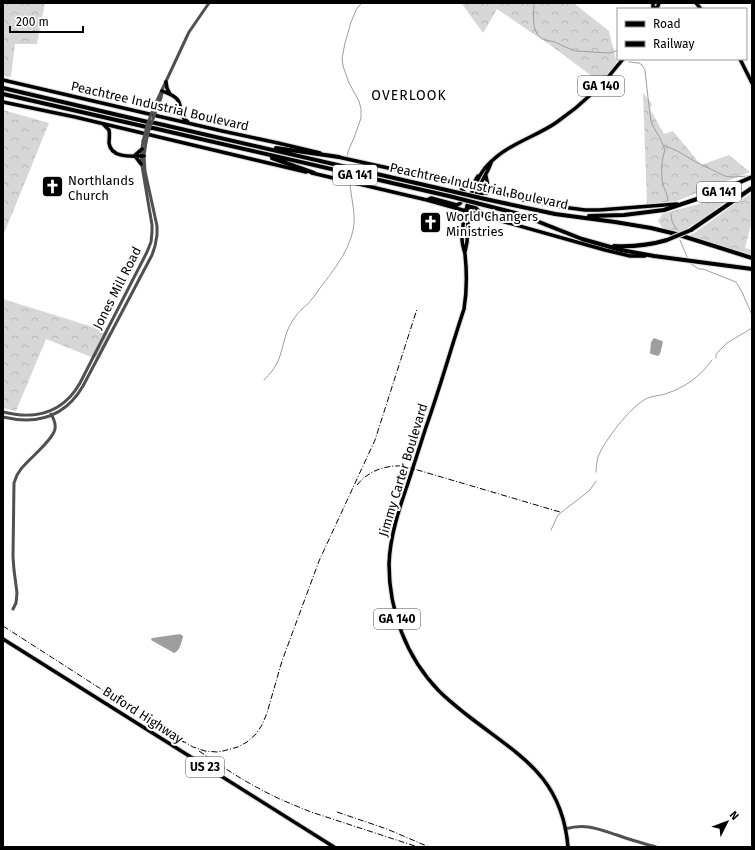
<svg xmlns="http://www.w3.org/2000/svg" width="755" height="850" viewBox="0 0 755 850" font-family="'Fira Sans',sans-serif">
<defs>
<pattern id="forest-crowns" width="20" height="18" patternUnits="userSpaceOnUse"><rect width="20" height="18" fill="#d7d7d7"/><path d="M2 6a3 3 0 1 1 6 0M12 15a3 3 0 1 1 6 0" fill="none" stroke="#b7b7b7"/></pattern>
</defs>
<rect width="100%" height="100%" fill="#fff"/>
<path fill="url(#forest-crowns)" d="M 3,3 L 45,3 L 37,44 L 15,44 L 11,77 L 3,75 Z
M 463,3 L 575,3 L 576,5 L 609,31 L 618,68 L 605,86 L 553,47 L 497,9 L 483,33 L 462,4 Z
M 643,93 L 652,104 L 650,109 L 664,134 L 673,131 L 701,165 L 729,155 L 750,172 L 677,201 L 647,204 Z
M 3,110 L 49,123 L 3,236 Z
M 736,189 L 734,195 L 705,217 L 680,233 L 663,229 L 658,221 L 662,214 C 682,208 703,204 722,196 C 727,194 731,191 736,189 Z
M 752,193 L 752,199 L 750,201 L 752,203 L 752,221 L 745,248 L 752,250 L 752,255 L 688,236 L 696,232 L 733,205 Z
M 3,299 L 112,333 L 99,360 L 46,339 L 16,411 L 3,408 Z"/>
<path fill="#9e9e9e" d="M 654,338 L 662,341 L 663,342 L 660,354 L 658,356 L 651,354 L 650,353 L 651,342 Z
M 180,634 L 183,636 L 183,637 C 181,643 180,651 174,653 L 151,640 L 152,638 Z"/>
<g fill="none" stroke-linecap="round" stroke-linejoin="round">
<path stroke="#9e9e9e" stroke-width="1" d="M 534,3 C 534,16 530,34 545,40 C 548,41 552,41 555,42 C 562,45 568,49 576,51 L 610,53 L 616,51 L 617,51
M 629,62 L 639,63 L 642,65 L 645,70 L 647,89 L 651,122 L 654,128 L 660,138 L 665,150 C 661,161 661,175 663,185 C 665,191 668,195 668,201
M 664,145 L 679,152 L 696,162 L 725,176 L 731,177 L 749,176
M 347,156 L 349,149 L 354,138 L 361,118 L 361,109 L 359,101 L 349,83 L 343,66 L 342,58 L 345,43 L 351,22 L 357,8 L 362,3
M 671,214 L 672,221 L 676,229
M 680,240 L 687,257
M 691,264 L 699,269 L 703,269 L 736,282 L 742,292 L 752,315
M 716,358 L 716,354 L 727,343 L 752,328
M 264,380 C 270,374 275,368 278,361 C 284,347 284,333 293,320 C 295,317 299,312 302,309 C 305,306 309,304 311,300 C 315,296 317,292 320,288 C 335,268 351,249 354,224 C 355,211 351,197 350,184
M 596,472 C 596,467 597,462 598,457 C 604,441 630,408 644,400 C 650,396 658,396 665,394 C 684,388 700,377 712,360
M 551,530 L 558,515 L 590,490 L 596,481"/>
<defs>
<path id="major" d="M 696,3 L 701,9
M 653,9 L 653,3
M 655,9 L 658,6 L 659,3
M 740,59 L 752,83
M 3,80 L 222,131 L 278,143 L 320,153
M 166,82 L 167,88 L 170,94
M 162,91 C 167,93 173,95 177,99 C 184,107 176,114 188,122
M 3,102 L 75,117 L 306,172
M 104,125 L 109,130 C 110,135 109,139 109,143 C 111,159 133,156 144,156
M 135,155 L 142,149
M 135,156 L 141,164
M 338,157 L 466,185 L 524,199
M 312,173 L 427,200 L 605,250 L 630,256 L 645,256
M 486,176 L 488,186 L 492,191
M 466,185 L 475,181 L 478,176
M 475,197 L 479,187 L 488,170 L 491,163
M 427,200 L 431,198 L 457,205 C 463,203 463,198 464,192 L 458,184
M 523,200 L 524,199 L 555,206 L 585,210 L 599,210 L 677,204
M 474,201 L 475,207 L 482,214
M 467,211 C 472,203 477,191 487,193
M 465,252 L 467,242 L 468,222 L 473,205
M 3,639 L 334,847
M 568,847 C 562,775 518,755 467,715 C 457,707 448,700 439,691 C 406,657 389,611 389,564 C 390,536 399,509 408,483 C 414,464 420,446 426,427 C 440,388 451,348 464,309 C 467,291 467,273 465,254 C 464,249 462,245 462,239 C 462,228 464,217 467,206 C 470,195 478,177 485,168 C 492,160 502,152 511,147 C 526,138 543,132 557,122 C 583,104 604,84 623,59"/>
<path id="highway" d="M 3,88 L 152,123
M 3,94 L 151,128
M 155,123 L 455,192
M 153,128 L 453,197
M 276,148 L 339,157
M 272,158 L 314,173
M 485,199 L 555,214 L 615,222 L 651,228 L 676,234 L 752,258
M 484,205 L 519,214 L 582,239 L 621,250 L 654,256 L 752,269
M 589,216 L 624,215 L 664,210 L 715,193 L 752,177
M 691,230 L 752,188
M 614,246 C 633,247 650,245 667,240"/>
</defs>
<use href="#major" stroke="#dbdbdb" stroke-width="5.5"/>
<use href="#highway" stroke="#dbdbdb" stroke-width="6"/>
<path stroke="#505050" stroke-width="3" d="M 154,107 L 189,32 L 209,3
M 157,108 L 161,98 L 162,93
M 3,412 C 35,420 63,413 80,383 L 147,252 L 151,242 L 152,232 L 152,225 L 142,166 L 141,156 L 143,141
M 3,417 C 37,425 65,417 83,386 L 152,255 L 155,246 L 157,235 L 157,226 L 145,171 L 144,156 L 146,142
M 13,609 L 16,603 L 17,593 L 14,570 L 13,557 L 14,483 L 17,475 L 21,469 C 29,459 53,440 55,429 C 56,423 54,419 51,414
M 565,829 C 586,823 598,829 617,835 C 630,840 643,843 656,847"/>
<use href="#major" stroke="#000" stroke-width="3.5"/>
<use href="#highway" stroke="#000" stroke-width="4"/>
<path stroke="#000" stroke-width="1" stroke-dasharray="6 2 1 2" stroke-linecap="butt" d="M 357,485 C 369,470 386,465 404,466 L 560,512
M 3,626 L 185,743
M 181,740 L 193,747 L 205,751 L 217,752 L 223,751 L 238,747 L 247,742 L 256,734 L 262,725 L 267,713 L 282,661 L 319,561 L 375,440 L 417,309
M 199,751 C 220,765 240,779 262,790 C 278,799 294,805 311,812 L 418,847
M 337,812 L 387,829 L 429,847"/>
<defs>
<path id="highway-bridge" d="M 455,192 L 485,199
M 453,197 L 484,205
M 667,240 L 691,230"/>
</defs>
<use href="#highway-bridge" stroke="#dbdbdb" stroke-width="6" stroke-linecap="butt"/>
<path stroke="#505050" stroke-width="3" d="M 143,141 L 148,123 L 154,107
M 146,142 L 149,130 L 157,108"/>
<use href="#highway-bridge" stroke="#000" stroke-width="4"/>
</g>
<defs>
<symbol id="church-square" viewBox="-11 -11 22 22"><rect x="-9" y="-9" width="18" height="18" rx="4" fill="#000" stroke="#fff"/><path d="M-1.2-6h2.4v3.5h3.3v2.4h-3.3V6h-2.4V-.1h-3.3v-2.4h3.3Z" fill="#fff"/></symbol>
</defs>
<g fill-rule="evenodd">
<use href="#church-square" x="40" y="174" width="25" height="25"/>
<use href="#church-square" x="418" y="210" width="25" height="25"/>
</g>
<g text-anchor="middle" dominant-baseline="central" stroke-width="4" stroke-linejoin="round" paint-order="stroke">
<g fill="#fff" stroke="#4c4c4c" stroke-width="1">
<rect x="578" y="76" width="46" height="20" rx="3"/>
<rect x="333" y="165" width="44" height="20" rx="3"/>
<rect x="697" y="182" width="44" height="20" rx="3"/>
<rect x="374" y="609" width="46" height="20" rx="3"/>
<rect x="186" y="757" width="38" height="20" rx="3"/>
</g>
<g font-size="12" font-weight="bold" fill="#000">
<text x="601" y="86">GA 140</text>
<text x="355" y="175">GA 141</text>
<text x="719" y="192">GA 141</text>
<text x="397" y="619">GA 140</text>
<text x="205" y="767">US 23</text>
</g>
<g font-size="13" fill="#000" stroke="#fff">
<text transform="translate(160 106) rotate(13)">Peachtree Industrial Boulevard</text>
<text transform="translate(479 186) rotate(12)">Peachtree Industrial Boulevard</text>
<text transform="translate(117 288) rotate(-63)">Jones Mill Road</text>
<text transform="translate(403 470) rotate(-73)">Jimmy Carter Boulevard</text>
<text transform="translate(143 715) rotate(33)">Buford Highway</text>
</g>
<g font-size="13" fill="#000" stroke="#fff" text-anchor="start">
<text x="68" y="180">Northlands<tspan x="68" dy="15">Church</tspan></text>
<text x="446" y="216">World Changers<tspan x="446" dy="15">Ministries</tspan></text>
</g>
<g font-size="14" letter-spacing="1" fill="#000" stroke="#fff">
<text x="409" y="95">OVERLOOK</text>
</g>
</g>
<rect width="755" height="850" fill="none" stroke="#000000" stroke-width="8"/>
<rect x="617" y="8" width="130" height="52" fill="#ffffff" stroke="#999999"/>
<rect x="625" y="21" width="20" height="6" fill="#000000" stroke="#999999"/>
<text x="653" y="28" font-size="12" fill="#000000">Road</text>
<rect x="625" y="41" width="20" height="6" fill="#000000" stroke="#999999"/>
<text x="653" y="48" font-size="12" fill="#000000">Railway</text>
<g transform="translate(727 822) rotate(48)" stroke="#ffffff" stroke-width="3" paint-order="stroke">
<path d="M0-3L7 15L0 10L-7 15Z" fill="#000000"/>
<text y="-6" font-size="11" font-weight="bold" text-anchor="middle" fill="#000000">N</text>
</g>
<path d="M10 26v6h73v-6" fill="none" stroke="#000000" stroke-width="2"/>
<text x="16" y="26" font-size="12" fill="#000000" stroke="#ffffff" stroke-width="3" paint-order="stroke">200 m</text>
</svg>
